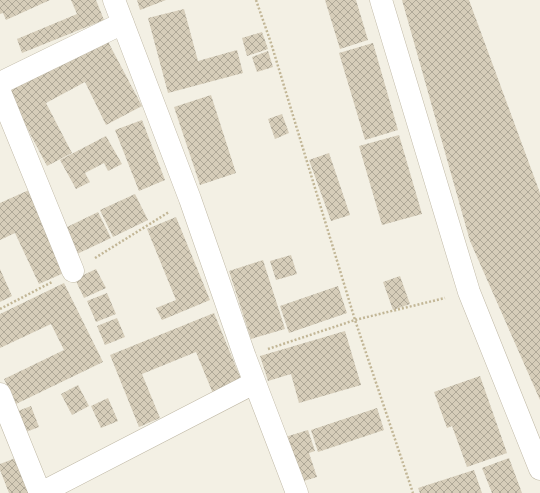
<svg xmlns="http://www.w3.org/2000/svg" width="540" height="493" viewBox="0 0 540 493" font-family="'Work Sans',sans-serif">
<defs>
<pattern id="building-cross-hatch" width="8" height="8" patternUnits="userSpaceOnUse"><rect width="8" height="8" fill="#d6cdb9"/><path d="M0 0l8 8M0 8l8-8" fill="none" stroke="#afa897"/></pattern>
</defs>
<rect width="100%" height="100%" fill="#f3f0e4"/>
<path fill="url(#building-cross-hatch)" d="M 0,0 L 50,0 L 6,20 L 3,13 L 0,14 Z
M 71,0 L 96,0 L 104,20 L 22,53 L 17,39 L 77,14 Z
M 137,0 L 166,0 L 140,10 Z
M 325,0 L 356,0 L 368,40 L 340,49 Z
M 402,0 L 469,0 L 540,193 L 540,400 L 470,241 Z
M 184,9 L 198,61 L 237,50 L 243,73 L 168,93 L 148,18 Z
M 262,32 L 268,49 L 247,56 L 242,38 Z
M 105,36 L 142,106 L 106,125 L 85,82 L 46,103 L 72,153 L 47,166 L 6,88 Z
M 373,43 L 398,130 L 365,140 L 339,53 Z
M 268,51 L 273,67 L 257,72 L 252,57 Z
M 211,95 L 236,173 L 200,185 L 174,107 Z
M 282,114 L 289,133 L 275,139 L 268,119 Z
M 142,120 L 165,180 L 139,191 L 115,130 Z
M 399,135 L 422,214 L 382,225 L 359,146 Z
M 106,136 L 122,164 L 108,171 L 104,163 L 85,173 L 90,182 L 76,189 L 60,160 Z
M 329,153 L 350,215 L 331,221 L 309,160 Z
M 29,190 L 66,272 L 39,284 L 15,233 L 0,240 L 0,203 Z
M 135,194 L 148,220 L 113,237 L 100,210 Z
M 98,212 L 111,238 L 77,254 L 65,228 Z
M 176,217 L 210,300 L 162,320 L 156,308 L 176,300 L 147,229 Z
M 291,255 L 297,274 L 276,280 L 270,261 Z
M 263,260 L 285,329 L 251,339 L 229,271 Z
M 0,269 L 12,296 L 0,302 Z
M 96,269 L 106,288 L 84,298 L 75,279 Z
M 400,276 L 410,304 L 393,310 L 383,282 Z
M 64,283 L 103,362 L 16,404 L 4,379 L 64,350 L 51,324 L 0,348 L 0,314 Z
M 338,286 L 347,313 L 289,333 L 280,306 Z
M 107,293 L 116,314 L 96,322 L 87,301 Z
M 214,313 L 243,384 L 214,396 L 196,352 L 142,374 L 160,418 L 139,427 L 110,355 Z
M 117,318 L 125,337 L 105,345 L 97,326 Z
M 345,331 L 361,385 L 299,403 L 291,374 L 268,381 L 260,356 Z
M 480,376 L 507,453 L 467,467 L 452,426 L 447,428 L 434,392 Z
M 78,385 L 89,406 L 72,415 L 61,394 Z
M 108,398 L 118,421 L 101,428 L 91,406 Z
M 31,406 L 39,427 L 18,435 L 10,414 Z
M 377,408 L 384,430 L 318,452 L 311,430 Z
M 308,430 L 315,451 L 309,453 L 317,477 L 297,483 L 282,438 Z
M 21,456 L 31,493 L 9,493 L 0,470 L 0,464 Z
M 509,458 L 522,493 L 492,493 L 482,468 Z
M 474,470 L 482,493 L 420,493 L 418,488 Z"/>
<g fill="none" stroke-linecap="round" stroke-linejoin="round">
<defs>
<path id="minor" d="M 114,0 L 190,199 L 245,357 L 297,493
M 381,0 L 469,292 L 540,469
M 0,83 L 123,23
M 0,92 L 73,271
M 0,394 L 40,493
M 41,493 L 254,383"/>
</defs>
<use href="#minor" stroke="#c0b9a6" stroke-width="23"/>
<path stroke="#c2b696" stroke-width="2.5" stroke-dasharray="2 2" stroke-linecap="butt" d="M 256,0 L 271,43 L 355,320 L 413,493
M 95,258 L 169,212
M 0,309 L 52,282
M 268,349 L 355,320 L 445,298"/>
<use href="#minor" stroke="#fff" stroke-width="22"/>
</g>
</svg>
